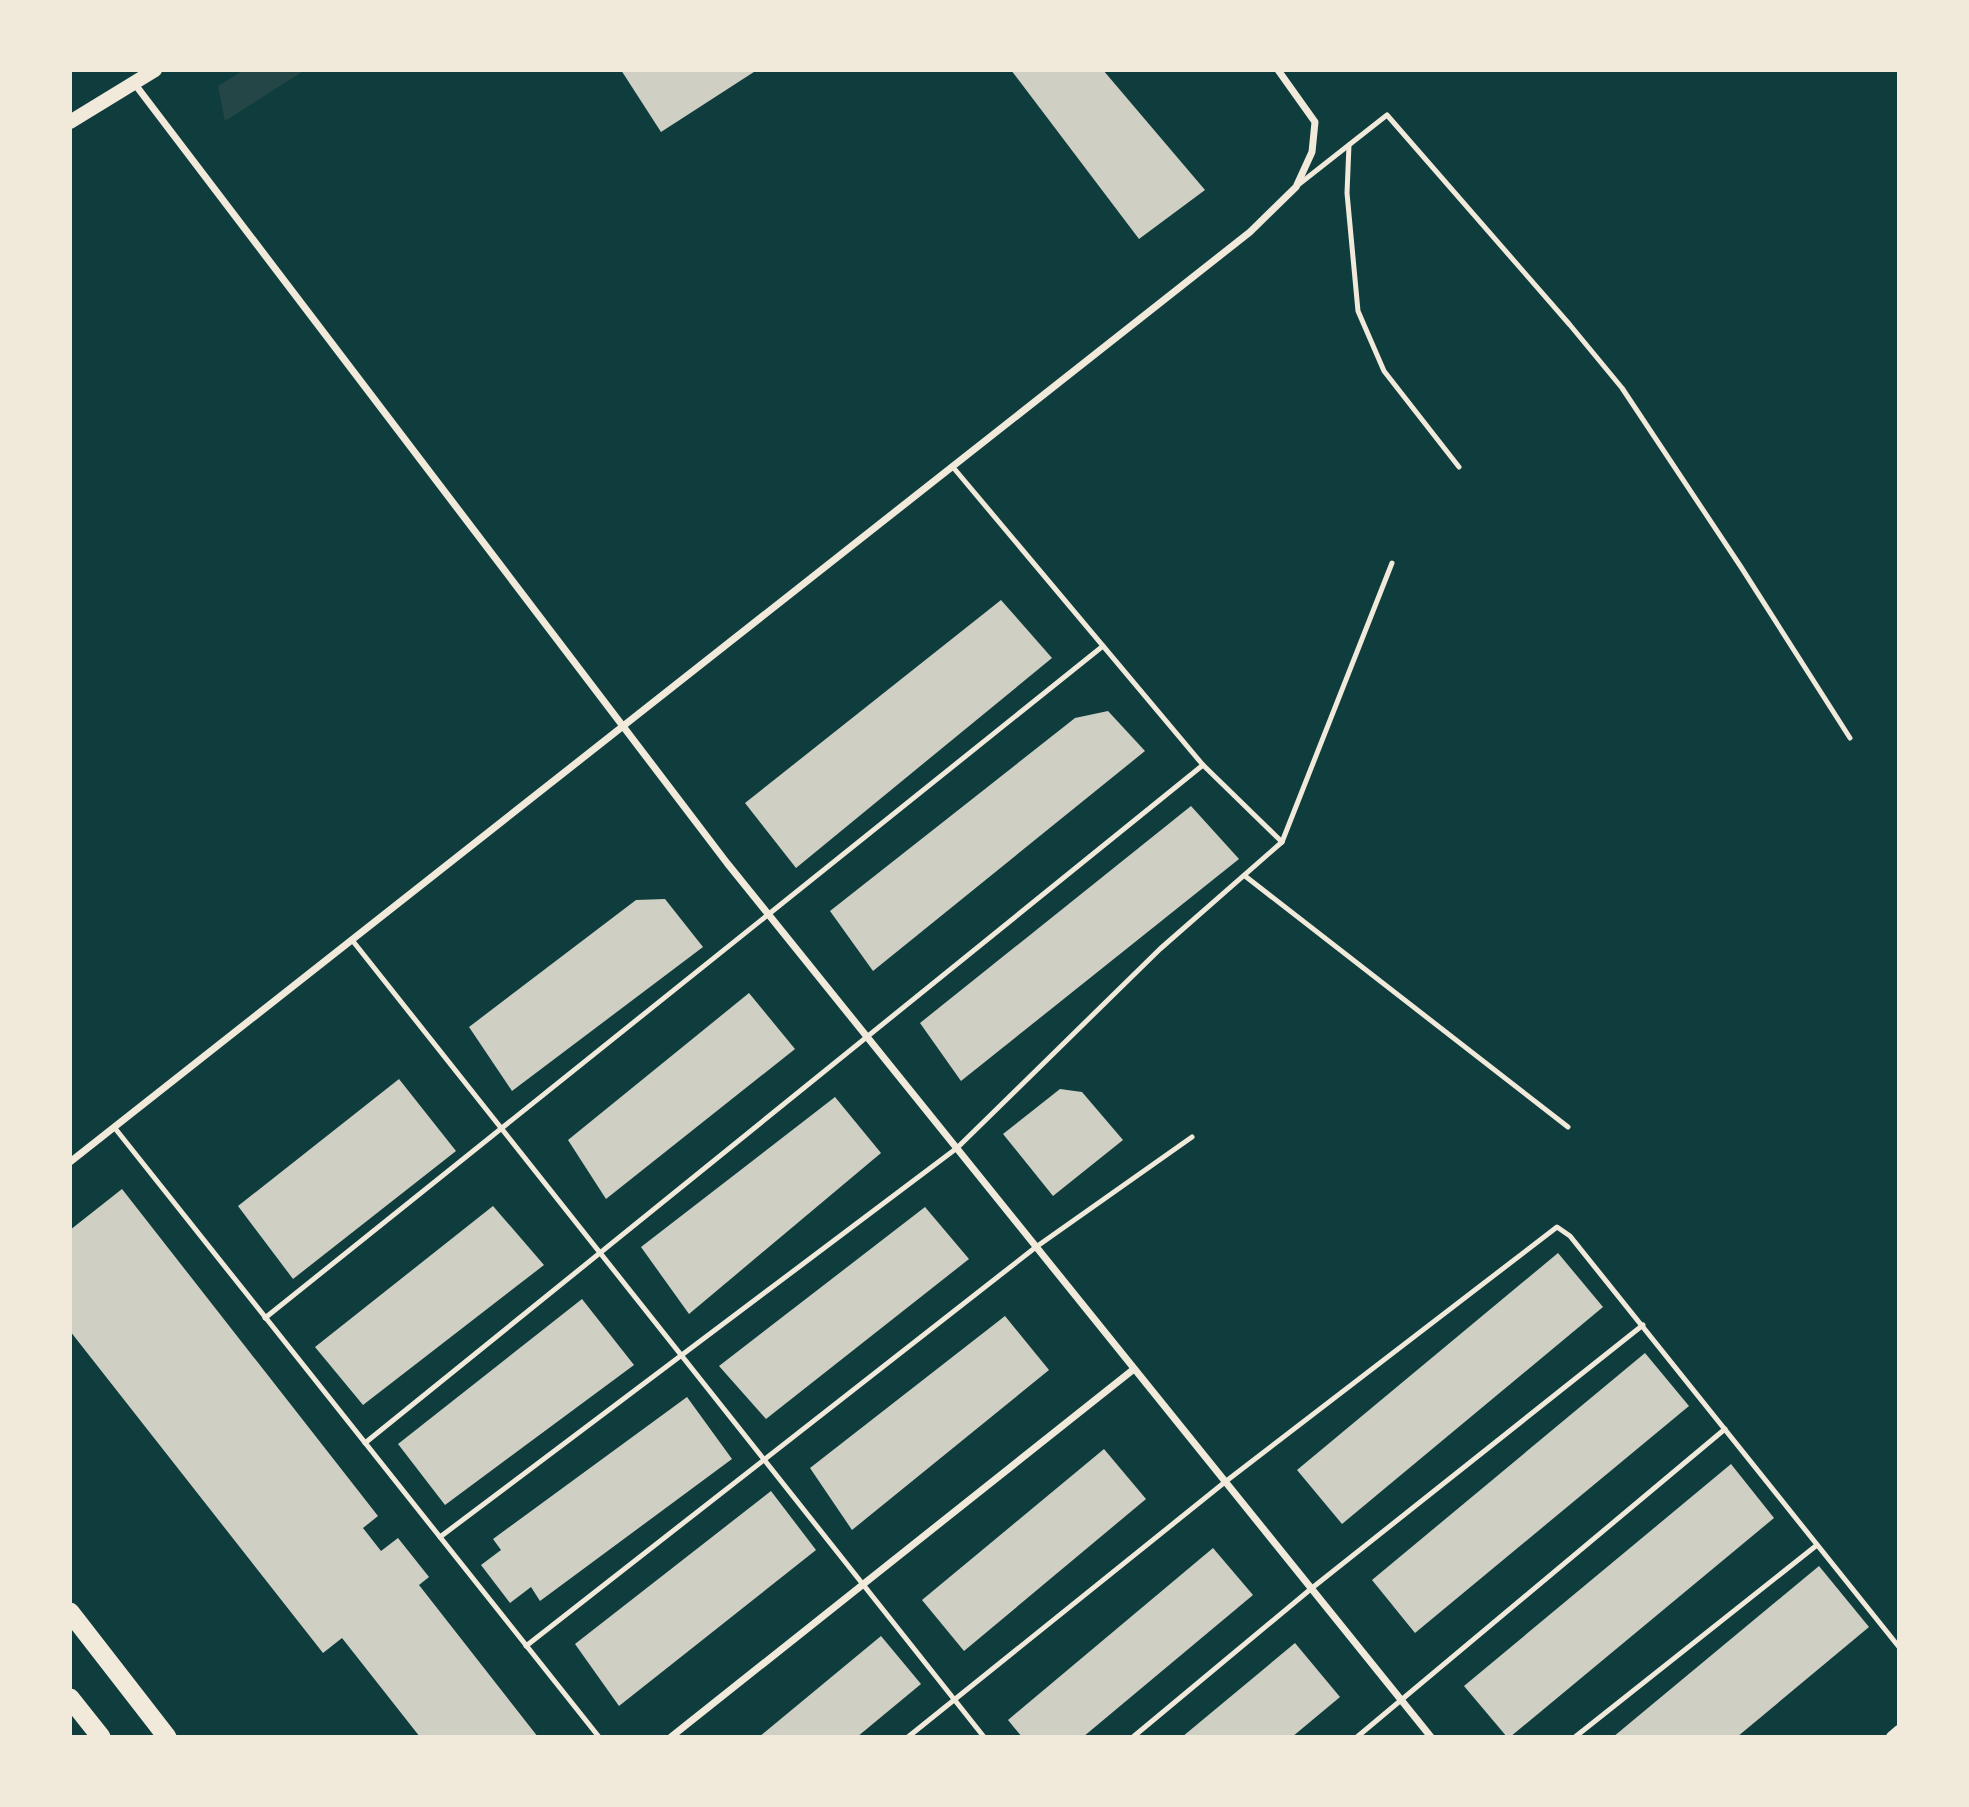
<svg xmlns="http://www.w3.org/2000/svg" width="1969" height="1807" viewBox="0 0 1969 1807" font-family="'Roboto Condensed',sans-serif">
<rect width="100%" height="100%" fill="#0f3d3e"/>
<polygon fill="#244646" points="244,70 305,70 225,121 218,86"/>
<g fill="#cfcfc3">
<polygon points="621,70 757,70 661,132"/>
<polygon points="1011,70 1103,70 1205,190 1139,239"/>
<polygon points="1001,600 1052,658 796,868 745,803"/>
<polygon points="1108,711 1145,751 873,971 830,911 1075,718"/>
<polygon points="1191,806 1239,859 961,1081 920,1023"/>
<polygon points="665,899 703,947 512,1091 469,1027 636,900"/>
<polygon points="749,993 795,1049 606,1199 568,1140"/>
<polygon points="399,1079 456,1151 293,1279 238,1206"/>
<polygon points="1060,1089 1082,1092 1123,1140 1053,1196 1003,1134"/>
<polygon points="835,1097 881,1153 689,1314 641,1247"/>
<polygon points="122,1189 378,1516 363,1528 381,1551 398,1538 429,1577 419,1585 538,1737 420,1737 342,1638 323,1653 70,1331 70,1230"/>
<polygon points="493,1206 544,1265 363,1405 315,1347"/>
<polygon points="925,1207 969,1259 766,1419 719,1366"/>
<polygon points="1558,1253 1603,1307 1342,1524 1297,1470"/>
<polygon points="582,1299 634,1365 445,1505 398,1444"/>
<polygon points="1005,1316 1049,1370 852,1530 810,1468"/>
<polygon points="1645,1353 1689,1406 1415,1633 1372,1580"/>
<polygon points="687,1397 732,1459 540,1601 531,1587 510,1603 481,1565 501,1550 493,1539"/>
<polygon points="1104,1449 1146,1499 964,1651 922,1600"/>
<polygon points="1731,1464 1774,1518 1510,1737 1507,1737 1464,1686"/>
<polygon points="771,1491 816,1550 619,1706 575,1644"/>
<polygon points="1213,1548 1253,1595 1083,1737 1022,1737 1008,1720"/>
<polygon points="1819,1566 1869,1627 1737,1737 1613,1737"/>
<polygon points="881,1636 921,1684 857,1737 759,1737"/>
<polygon points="1295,1643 1340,1697 1292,1737 1182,1737"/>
</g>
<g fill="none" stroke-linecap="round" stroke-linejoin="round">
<g stroke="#f1e9da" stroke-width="5">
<polyline points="1349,145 1347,193 1358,311 1384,371 1459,467"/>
<polyline points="1298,185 1387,115 1570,325 1622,388 1741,567 1850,738"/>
<polyline points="952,466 1203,765 1282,842"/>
<polyline points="1245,876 1568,1127"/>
<polyline points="352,940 984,1737"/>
<polyline points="114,1127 599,1737"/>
<polyline points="265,1318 1103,646"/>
<polyline points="365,1443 1203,765"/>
<polyline points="440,1537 957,1148 1160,949 1282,842 1392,563"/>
<polyline points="526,1646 1036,1247 1192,1137"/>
<polyline points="908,1737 1225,1482 1557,1227 1570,1236 1899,1647"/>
<polyline points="1133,1737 1312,1588 1643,1325"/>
<polyline points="1357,1737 1725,1429"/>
<polyline points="1575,1737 1817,1545"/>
</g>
<g stroke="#f1e9da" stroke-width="7">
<polyline points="134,83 727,863 1431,1737"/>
<polyline points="70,1162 1250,232 1296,187 1312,152 1315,122 1278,70"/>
<polyline points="671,1737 1134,1369"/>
</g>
<polyline stroke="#f1e9da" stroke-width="12" points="1892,1737 1899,1731"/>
<polyline stroke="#f1e9da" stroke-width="14" points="70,122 155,70"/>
<g stroke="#f1e9da" stroke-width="19">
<polyline points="70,1612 167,1737"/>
<polyline points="70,1698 101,1737"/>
</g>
</g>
<rect width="1969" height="1807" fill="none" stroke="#f1e9da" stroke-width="144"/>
</svg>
